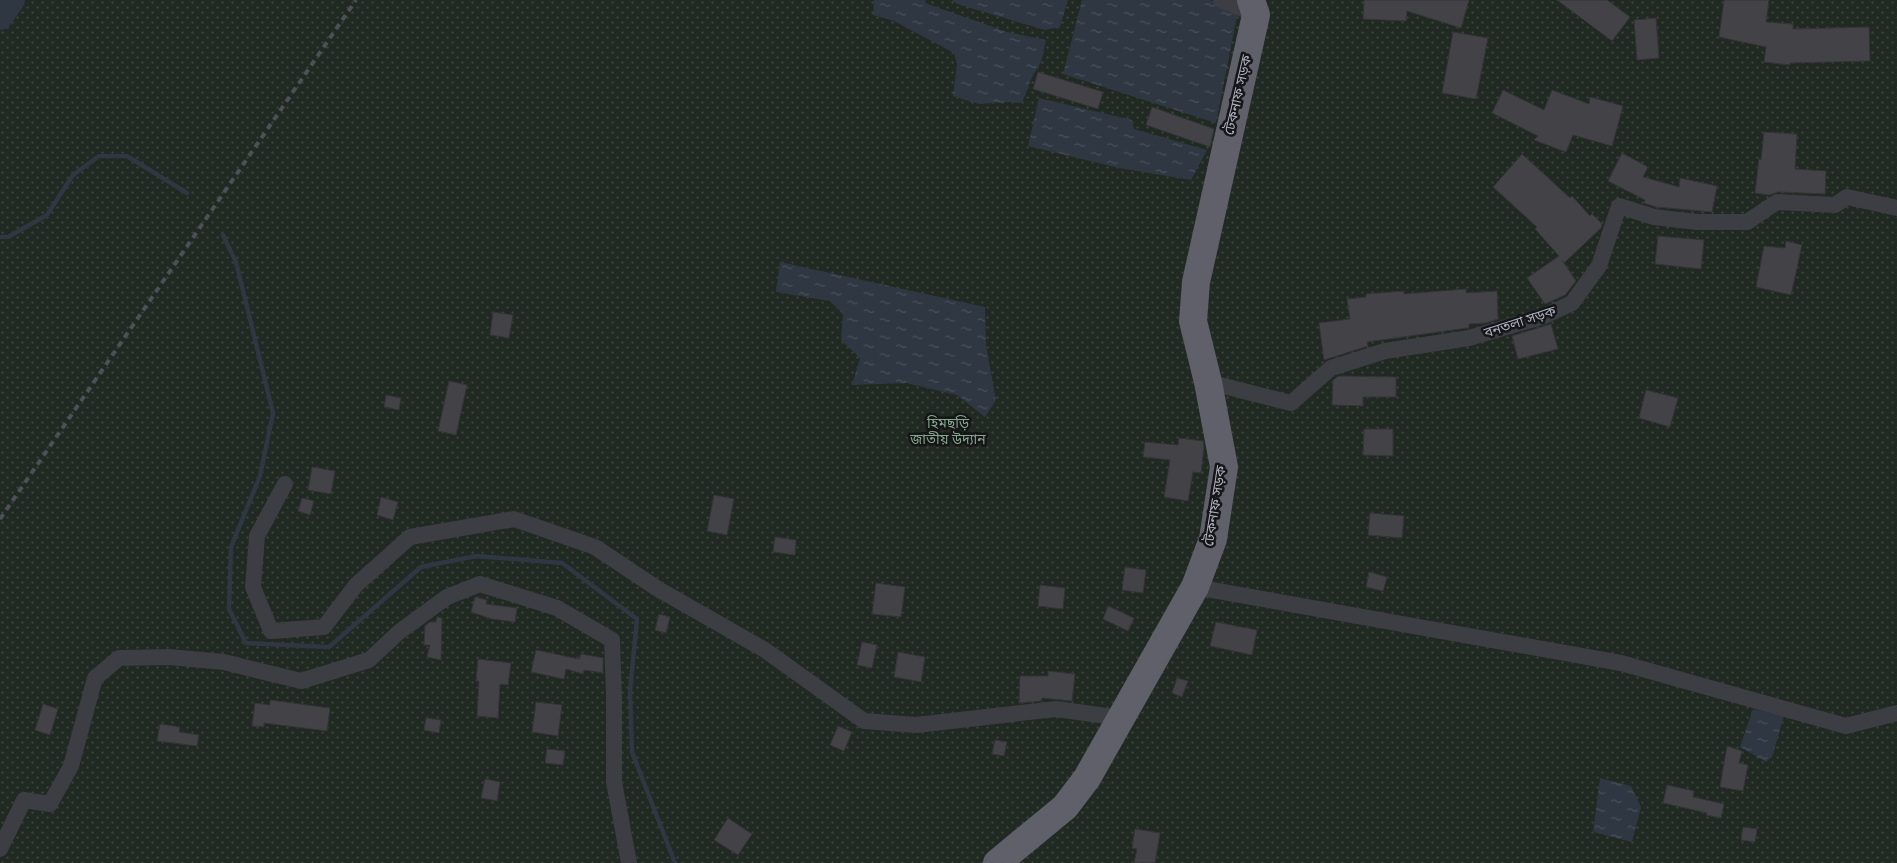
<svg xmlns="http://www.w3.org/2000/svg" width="1897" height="863" viewBox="0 0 1897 863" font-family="'Nunito Sans','Noto Sans Bengali',sans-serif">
<defs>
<pattern id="grass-dots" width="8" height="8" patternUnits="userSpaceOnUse" patternTransform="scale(1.25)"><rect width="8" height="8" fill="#202922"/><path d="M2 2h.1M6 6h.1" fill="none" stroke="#3e4640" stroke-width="1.8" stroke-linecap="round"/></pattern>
<pattern id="water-ripples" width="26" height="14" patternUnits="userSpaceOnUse" patternTransform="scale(1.25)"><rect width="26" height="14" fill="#2f3742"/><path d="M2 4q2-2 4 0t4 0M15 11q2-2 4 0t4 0" fill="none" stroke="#4a515b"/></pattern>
</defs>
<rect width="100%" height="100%" fill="#1b1a1d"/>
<rect fill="url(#grass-dots)" x="0" y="0" width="1897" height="863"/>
<g fill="url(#water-ripples)">
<polygon points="874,0 926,0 925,3 1007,32 1046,40 1041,62 1032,77 1022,103 1007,102 979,104 953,96 957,64 954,53 894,21 873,15"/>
<polygon points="952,0 1068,0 1060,27 1045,30 957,4"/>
<polygon points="1082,0 1210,0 1238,11 1216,123 1063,74"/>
<polygon points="1039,98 1132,120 1134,129 1207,150 1191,180 1119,168 1028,146"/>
<polygon points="780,262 985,307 986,346 996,400 985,417 957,395 906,383 852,385 860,358 841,340 843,314 830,301 776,292"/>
<polygon points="1753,709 1784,716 1772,757 1766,762 1740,747"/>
<polygon points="1600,778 1631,786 1641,807 1632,842 1593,832"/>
</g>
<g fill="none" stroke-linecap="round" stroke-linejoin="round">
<g stroke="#2f3742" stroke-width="4.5">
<polyline points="223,235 236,262 273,413 260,476 231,547 229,609 246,643 329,647 421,567 476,556 562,563 637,619 630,691 632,752 675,863"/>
<polyline points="0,237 8,237 47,215 73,175 99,156 127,156 187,193"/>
</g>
<polyline stroke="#2f3742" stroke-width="26" points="0,17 12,0"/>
</g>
<g fill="#424247" stroke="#353439">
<polygon points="1364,0 1469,0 1461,28 1407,11 1406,21 1363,19"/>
<polygon points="1557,0 1607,0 1630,17 1612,41"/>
<polygon points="1724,0 1769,0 1766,22 1793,24 1793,29 1869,27 1870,61 1790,63 1790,65 1764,62 1766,47 1719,37"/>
<polygon points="1656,18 1659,58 1637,60 1634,20"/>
<polygon points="1453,32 1488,38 1476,99 1442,93"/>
<polygon points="1038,72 1103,92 1098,109 1033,89"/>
<polygon points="1503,90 1544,110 1552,90 1589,104 1590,97 1623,106 1612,146 1573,135 1566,152 1534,140 1538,136 1492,113"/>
<polygon points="1152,107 1214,129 1210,147 1146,125"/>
<polygon points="1764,132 1797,134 1795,169 1826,171 1825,194 1778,192 1769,195 1755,193 1759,159 1761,160"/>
<polygon points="1622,153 1648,167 1643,177 1679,187 1680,178 1717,186 1712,212 1656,207 1644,203 1645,200 1608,181"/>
<polygon points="1522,154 1570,198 1572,196 1590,216 1592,214 1602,224 1601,228 1564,263 1562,260 1576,281 1565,295 1545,304 1527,278 1559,256 1535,229 1537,227 1493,187"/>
<polygon points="1658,236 1704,240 1701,269 1655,264"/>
<polygon points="1786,241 1802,245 1791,295 1756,287 1764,246 1785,248"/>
<polygon points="1466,289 1466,293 1497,291 1498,319 1486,323 1469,324 1469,328 1467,328 1367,342 1368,346 1324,360 1319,323 1350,319 1347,299 1366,297 1366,294 1404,291 1404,294"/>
<polygon points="493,312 513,315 509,338 490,335"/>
<polygon points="1551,324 1558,349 1518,359 1512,336"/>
<polygon points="1339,376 1396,377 1396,397 1363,397 1363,406 1332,405 1333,380"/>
<polygon points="449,381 467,385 456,435 438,431"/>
<polygon points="1646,390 1678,398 1670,427 1639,418"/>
<polygon points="386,395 401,398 399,410 384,407"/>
<polygon points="1364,429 1393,429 1393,456 1363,455"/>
<polygon points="1179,438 1203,441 1204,447 1201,473 1193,472 1188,501 1164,497 1170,460 1143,457 1145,442 1178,445"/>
<polygon points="312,467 335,471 331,494 308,490"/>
<polygon points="714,495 734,499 727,535 707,531"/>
<polygon points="381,497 398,502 393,520 377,515"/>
<polygon points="302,498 314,501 310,515 298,511"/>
<polygon points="1370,513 1404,516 1402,538 1368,535"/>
<polygon points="775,537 796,540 795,555 773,552"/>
<polygon points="1125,567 1146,570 1143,593 1122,590"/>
<polygon points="1369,572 1387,577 1383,591 1366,587"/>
<polygon points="876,583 905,587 901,617 872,614"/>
<polygon points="1040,585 1065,588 1063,609 1038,606"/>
<polygon points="475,597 487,600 486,604 517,608 515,622 492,619 471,612"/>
<polygon points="1108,606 1134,618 1128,631 1103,619"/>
<polygon points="659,614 670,617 666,633 655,630"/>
<polygon points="437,617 442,618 441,660 427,657 430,645 424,645 425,626 430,622 436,622"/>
<polygon points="1216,622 1257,630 1252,655 1210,646"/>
<polygon points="862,642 877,645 872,668 857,665"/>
<polygon points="536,650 579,659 581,654 603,658 603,673 584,670 583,674 566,669 564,679 531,672"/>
<polygon points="898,652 925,657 921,682 894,677"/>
<polygon points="478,659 511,663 508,685 500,684 498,718 477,716 479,681 476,681"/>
<polygon points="1048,671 1075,674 1072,701 1042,698 1041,701 1019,703 1020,676 1048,676"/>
<polygon points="1177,678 1188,681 1182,697 1172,693"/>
<polygon points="270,700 330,708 327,731 264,723 264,727 252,726 255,703 270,705"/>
<polygon points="536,702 562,705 558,736 532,732"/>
<polygon points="43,704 58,709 50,735 35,730"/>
<polygon points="426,718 441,720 439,733 424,730"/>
<polygon points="160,724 180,727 179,732 199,735 197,746 157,741"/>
<polygon points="838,726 852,732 844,751 830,745"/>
<polygon points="995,740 1007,742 1004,756 992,754"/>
<polygon points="1727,746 1742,751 1739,763 1748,765 1743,791 1720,787"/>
<polygon points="547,749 565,751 563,765 545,763"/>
<polygon points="485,779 500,782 497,801 481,798"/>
<polygon points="1667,785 1694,791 1693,797 1724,804 1721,818 1706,815 1707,813 1663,803"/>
<polygon points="728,818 752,834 738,855 714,840"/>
<polygon points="1743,827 1757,829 1755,842 1741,840"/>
<polygon points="1135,829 1160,833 1155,863 1134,863 1137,849 1132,848"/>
</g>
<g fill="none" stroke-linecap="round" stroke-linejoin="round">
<g stroke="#3d3d44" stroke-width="16">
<polyline points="1221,0 1256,15"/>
<polyline points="1208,382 1291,403 1331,368 1385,351 1469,338 1544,316 1572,303 1599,266 1619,206 1654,217 1697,222 1747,222 1777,202 1835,205 1847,197 1897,208"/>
<polyline points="285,484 257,536 253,587 271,631 324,627 356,585 410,537 514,519 595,547 658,589 765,650 864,721 916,725 1056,709 1121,718"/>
<polyline points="1195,587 1621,663 1846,726 1897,713"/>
<polyline points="0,849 24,800 50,804 71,766 95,678 119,658 169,657 224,662 301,681 369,660 399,632 447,597 480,584 557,608 612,640 614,696 614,782 629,863"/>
</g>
<polyline stroke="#5f606a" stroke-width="28" points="997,863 1065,807 1087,778 1195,587 1213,539 1224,467 1208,382 1193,321 1196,282 1256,15 1251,0"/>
<polyline stroke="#4e4f57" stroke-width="4" stroke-dasharray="6 5" stroke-linecap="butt" points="0,519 356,0"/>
</g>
<g text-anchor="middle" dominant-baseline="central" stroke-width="5" stroke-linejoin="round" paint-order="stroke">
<g font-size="14" fill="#acafbd" stroke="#161518">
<text transform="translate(1238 95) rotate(-77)">টেকনাফ সড়ক</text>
<text transform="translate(1520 322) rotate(-18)">বনতলা সড়ক</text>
<text transform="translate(1215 506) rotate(-81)">টেকনাফ সড়ক</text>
</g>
<g font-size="14" fill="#83a88b" stroke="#161518">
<text x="948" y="423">হিমছড়ি<tspan x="948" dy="16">জাতীয় উদ্যান</tspan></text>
</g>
</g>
</svg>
